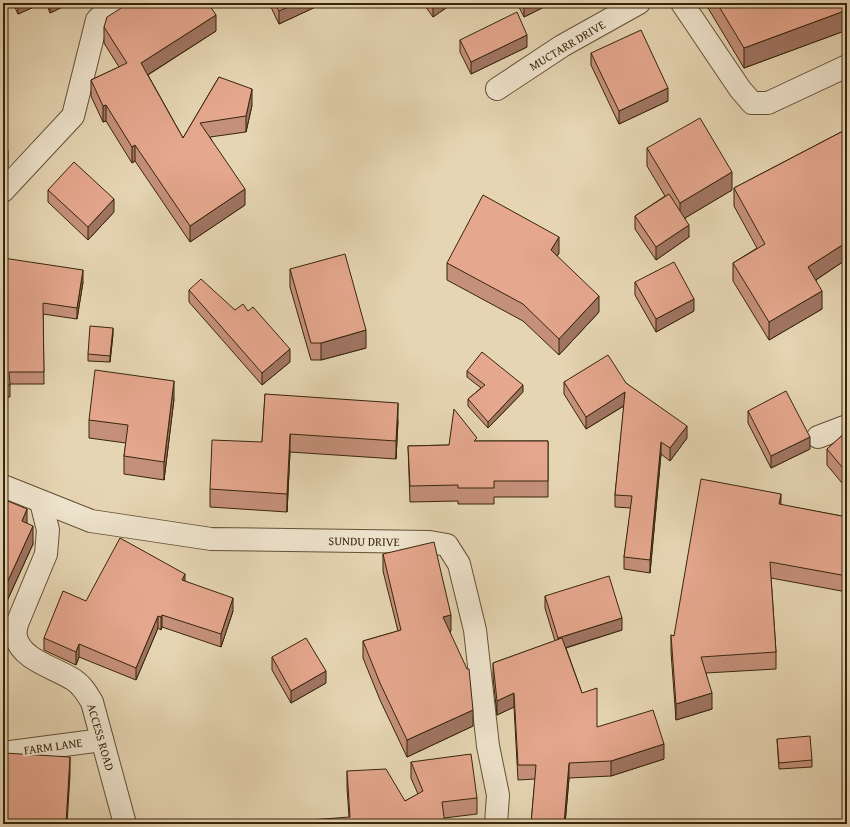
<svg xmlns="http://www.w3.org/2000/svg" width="850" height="827" viewBox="0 0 850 827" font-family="'Gentium Book Plus',serif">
<rect width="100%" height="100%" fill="#e6d5b3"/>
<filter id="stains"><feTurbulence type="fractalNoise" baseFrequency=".005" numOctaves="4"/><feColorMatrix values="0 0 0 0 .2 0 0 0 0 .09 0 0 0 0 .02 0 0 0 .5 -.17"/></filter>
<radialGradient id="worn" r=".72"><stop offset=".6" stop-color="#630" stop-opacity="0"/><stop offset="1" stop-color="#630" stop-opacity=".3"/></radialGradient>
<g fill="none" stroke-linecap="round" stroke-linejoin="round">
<g stroke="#635135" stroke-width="24">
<g id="street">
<polyline points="682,3 740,89 752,103 768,103 847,66"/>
<polyline points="497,89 562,46 639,3"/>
<polyline points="3,191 73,116 97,20 114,3"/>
<polyline points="818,437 847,426"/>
<polyline points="3,486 91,521 211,539 430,542 447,545 459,564 475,630 488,746 498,795 496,824"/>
<path d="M41,502L48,530L46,554L17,624C16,628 15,633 16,637C21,660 56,668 74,680C83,686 87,694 92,702L125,824"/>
<polyline points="3,753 102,740"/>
</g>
</g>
<use href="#street" stroke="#efe4ce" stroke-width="22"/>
</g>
<g fill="#c5907a" stroke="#37250b">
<polygon points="13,3 43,3 18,14"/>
<polygon points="46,3 71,3 50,13"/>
<polygon points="269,3 324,3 279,24"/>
<polygon points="423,3 453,3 433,17"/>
<polygon points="517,3 552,3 524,17"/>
<polygon points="705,3 847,3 847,30 744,68"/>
<polygon points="104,27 216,31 148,75 183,138 219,77 252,105 246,132 210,137 245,205 190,242 135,161 132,163 106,121 103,122 91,96 91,80 119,67 104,43"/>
<polygon points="460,40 527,47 471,74 460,52"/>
<polygon points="591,53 668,101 619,124 591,65"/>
<polygon points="847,129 847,259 816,280 822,309 769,340 733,281 733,263 757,248 734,206 734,188"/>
<polygon points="647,148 732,190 685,218 689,237 656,260 635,229 635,216 665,196 647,166"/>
<polygon points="48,190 114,212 88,240 48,202"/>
<polygon points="559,253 557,256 599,312 559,355 523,321 447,280 447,263"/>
<polygon points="3,258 83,282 77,319 43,314 44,384 10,384 10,397 3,397"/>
<polygon points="290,269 366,348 321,360 311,360 290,287"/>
<polygon points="635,282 694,311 656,332 635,295"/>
<polygon points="189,290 235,310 248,311 290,362 262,385 189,302"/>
<polygon points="113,334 110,362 88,361 88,354"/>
<polygon points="467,371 523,392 488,428 468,406 468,399 481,388 467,377"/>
<polygon points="564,382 626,383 687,438 670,461 661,454 650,573 624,569 624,557 631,508 615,507 615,495 624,406 586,429 564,394"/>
<polygon points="265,394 398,421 396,459 290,452 287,512 210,507 210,489 262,442"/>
<polygon points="174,399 164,480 124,474 124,456 126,443 89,438 89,420"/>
<polygon points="748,411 810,449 771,468 748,423"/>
<polygon points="847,431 847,489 827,465 827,449"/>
<polygon points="477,441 548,441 548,497 494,497 494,504 458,504 458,501 410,502 408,446 449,445"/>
<polygon points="3,481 7,500 27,523 33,544 7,601 3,599"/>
<polygon points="781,505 847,517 847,592 771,578 776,652 776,669 706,673 712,709 676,720 671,652 671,635 674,636"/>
<polygon points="383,554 451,631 450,632 473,726 407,757 380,700 363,658 363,641 398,631 383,571"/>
<polygon points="185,581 233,611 221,647 162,627 161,630 158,628 136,680 79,657 76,665 44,650 44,638 86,601"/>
<polygon points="545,596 622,630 566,648 582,693 597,727 664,759 611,776 569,778 565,824 531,824 535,779 518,780 514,707 497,715 493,677 493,663 555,641 545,608"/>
<polygon points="272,657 326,683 291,703 272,670"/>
<polygon points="777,739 812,760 812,767 779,769"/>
<polygon points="411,762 477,798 477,814 444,818 349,817 347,788 347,771 405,801 418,794 411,778"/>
</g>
<g fill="#a07563" stroke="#37250b">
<polygon points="18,3 43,3 18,14"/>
<polygon points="50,3 71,3 50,13"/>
<polygon points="297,3 324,3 279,24 279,11"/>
<polygon points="435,3 453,3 433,17 433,4"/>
<polygon points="526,3 552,3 524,17 524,4"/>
<polygon points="847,10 847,30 744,68 744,48"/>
<polygon points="216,15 216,31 141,79 141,63"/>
<polygon points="527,35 527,47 471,74 471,62"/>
<polygon points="668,88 668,101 619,124 619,111"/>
<polygon points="252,89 252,105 246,132 246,116"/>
<polygon points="106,105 106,121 103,122 103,106"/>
<polygon points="135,145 135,161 132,163 132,147"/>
<polygon points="8,151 8,167 3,171 3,155"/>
<polygon points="732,172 732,190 680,221 680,203"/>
<polygon points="245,189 245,205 190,242 190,226"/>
<polygon points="114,199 114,212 88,240 88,227"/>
<polygon points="689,225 689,237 656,260 656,247"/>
<polygon points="559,237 559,253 551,266 551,250"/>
<polygon points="847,242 847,259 808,285 808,267"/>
<polygon points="83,270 83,282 77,319 77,308"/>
<polygon points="822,291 822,309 769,340 769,322"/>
<polygon points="599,296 599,312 559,355 559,339"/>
<polygon points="694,299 694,311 656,332 656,319"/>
<polygon points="113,328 113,334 110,362 110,356"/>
<polygon points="366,330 366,348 321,360 321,343"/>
<polygon points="290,349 290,362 262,385 262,373"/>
<polygon points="174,381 174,399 164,480 164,462"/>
<polygon points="523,385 523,392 488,428 488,422"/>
<polygon points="625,392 625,405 586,429 586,417"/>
<polygon points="398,403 398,421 396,459 396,441"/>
<polygon points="687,426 687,438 670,461 670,448"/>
<polygon points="290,434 290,452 287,512 287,494"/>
<polygon points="810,437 810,449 771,468 771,456"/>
<polygon points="661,442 661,454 650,573 650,560"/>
<polygon points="7,483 7,501 3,510 3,492"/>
<polygon points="781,494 781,510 779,504"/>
<polygon points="27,509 27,527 22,521"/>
<polygon points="33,526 33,544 7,601 7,583"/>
<polygon points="185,574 185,586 182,580"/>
<polygon points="233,598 233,611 221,647 221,634"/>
<polygon points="162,615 162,627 161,630 161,617"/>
<polygon points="451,615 451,631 443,633 443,617"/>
<polygon points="158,616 158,628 136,680 136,668"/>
<polygon points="622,618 622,630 558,650 558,638"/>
<polygon points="79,644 79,657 76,665 76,652"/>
<polygon points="326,671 326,683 291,703 291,691"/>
<polygon points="514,693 514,707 497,715 497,701"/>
<polygon points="712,693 712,709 676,720 676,704"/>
<polygon points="473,710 473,726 407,757 407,740"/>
<polygon points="664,744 664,759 611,776 611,761"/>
<polygon points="70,757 70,775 67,824 66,824"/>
<polygon points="569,763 569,778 565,824 564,824"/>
</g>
<g fill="#e5a78e" stroke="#37250b">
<polygon points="129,3 208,3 216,15 141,63 183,138 219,77 252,89 246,116 200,123 245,189 190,226 135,145 132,147 106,105 103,106 91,80 127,63 104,27 107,17"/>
<polygon points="275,3 297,3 279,11"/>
<polygon points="717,3 847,3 847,10 744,48"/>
<polygon points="517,12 527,35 471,62 460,40"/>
<polygon points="641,30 668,88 619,111 591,53"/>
<polygon points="700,118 732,172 680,203 647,148"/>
<polygon points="847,129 847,242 808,267 822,291 769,322 733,263 765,244 734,188"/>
<polygon points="3,144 8,151 3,155"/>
<polygon points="74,162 114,199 88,227 48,190"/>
<polygon points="669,194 689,225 656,247 635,216"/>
<polygon points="483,195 559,237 551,250 599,296 559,339 523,304 447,263"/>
<polygon points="345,254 366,330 321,343 311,343 290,269"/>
<polygon points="3,258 83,270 77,308 43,303 44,372 9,372 10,385 3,385"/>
<polygon points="674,262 694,299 656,319 635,282"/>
<polygon points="201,279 235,310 243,304 248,311 253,307 290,349 262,373 189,290"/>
<polygon points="90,326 113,328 110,356 88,354"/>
<polygon points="482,352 523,385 488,422 468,399 485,385 467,371"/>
<polygon points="608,355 626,383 687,426 670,448 661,442 650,560 624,557 632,496 615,495 625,392 586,417 564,382"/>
<polygon points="95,370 174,381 164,462 124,456 128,425 89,420"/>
<polygon points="786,391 810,437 771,456 748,411"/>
<polygon points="265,394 398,403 396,441 290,434 287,494 210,489 212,440 262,442"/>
<polygon points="454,409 477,438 474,441 548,441 548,481 494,481 494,488 458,488 458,485 410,486 408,446 449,445"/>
<polygon points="847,431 847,473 827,449"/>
<polygon points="701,479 781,494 779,504 847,517 847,576 770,562 776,652 701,657 712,693 676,704 671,635 674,636"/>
<polygon points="3,481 7,483 3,492"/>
<polygon points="3,499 27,509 22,521 33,526 7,583 3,581"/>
<polygon points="120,538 185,574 182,580 233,598 221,634 162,615 161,617 158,616 136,668 79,644 76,652 44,638 63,591 86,601"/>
<polygon points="434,542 451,615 443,617 467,669 469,669 473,710 407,740 380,683 363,641 401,630 383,554"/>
<polygon points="609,576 622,618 558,638 545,596"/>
<polygon points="306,638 326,671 291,691 272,657"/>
<polygon points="562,638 582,693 597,688 597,727 653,710 664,744 611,761 569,763 564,824 531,824 536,765 518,765 514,693 497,701 493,663"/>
<polygon points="810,736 812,760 779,763 777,739"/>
<polygon points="4,753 70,757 66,824 3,824 3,766"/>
<polygon points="471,754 477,798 442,802 445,824 281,824 281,822 350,817 347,771 386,769 405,801 423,791 411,762"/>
</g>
<g text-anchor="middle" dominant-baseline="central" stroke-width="4" stroke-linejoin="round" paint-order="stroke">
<g font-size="12" fill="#37250b" stroke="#efe4ce">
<text transform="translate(567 45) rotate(-31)">MUCTARR DRIVE</text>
<text transform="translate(364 541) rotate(1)">SUNDU DRIVE</text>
<text transform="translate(101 737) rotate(74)">ACCESS ROAD</text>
<text transform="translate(53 746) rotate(-8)">FARM LANE</text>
</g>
</g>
<rect width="850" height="827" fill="none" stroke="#e6d5b3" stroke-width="16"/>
<rect x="4" y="4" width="842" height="819" fill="none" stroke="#37250b" stroke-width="2"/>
<rect x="8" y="8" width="834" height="811" fill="none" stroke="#37250b"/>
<rect width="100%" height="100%" filter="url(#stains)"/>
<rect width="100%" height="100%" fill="url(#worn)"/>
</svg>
